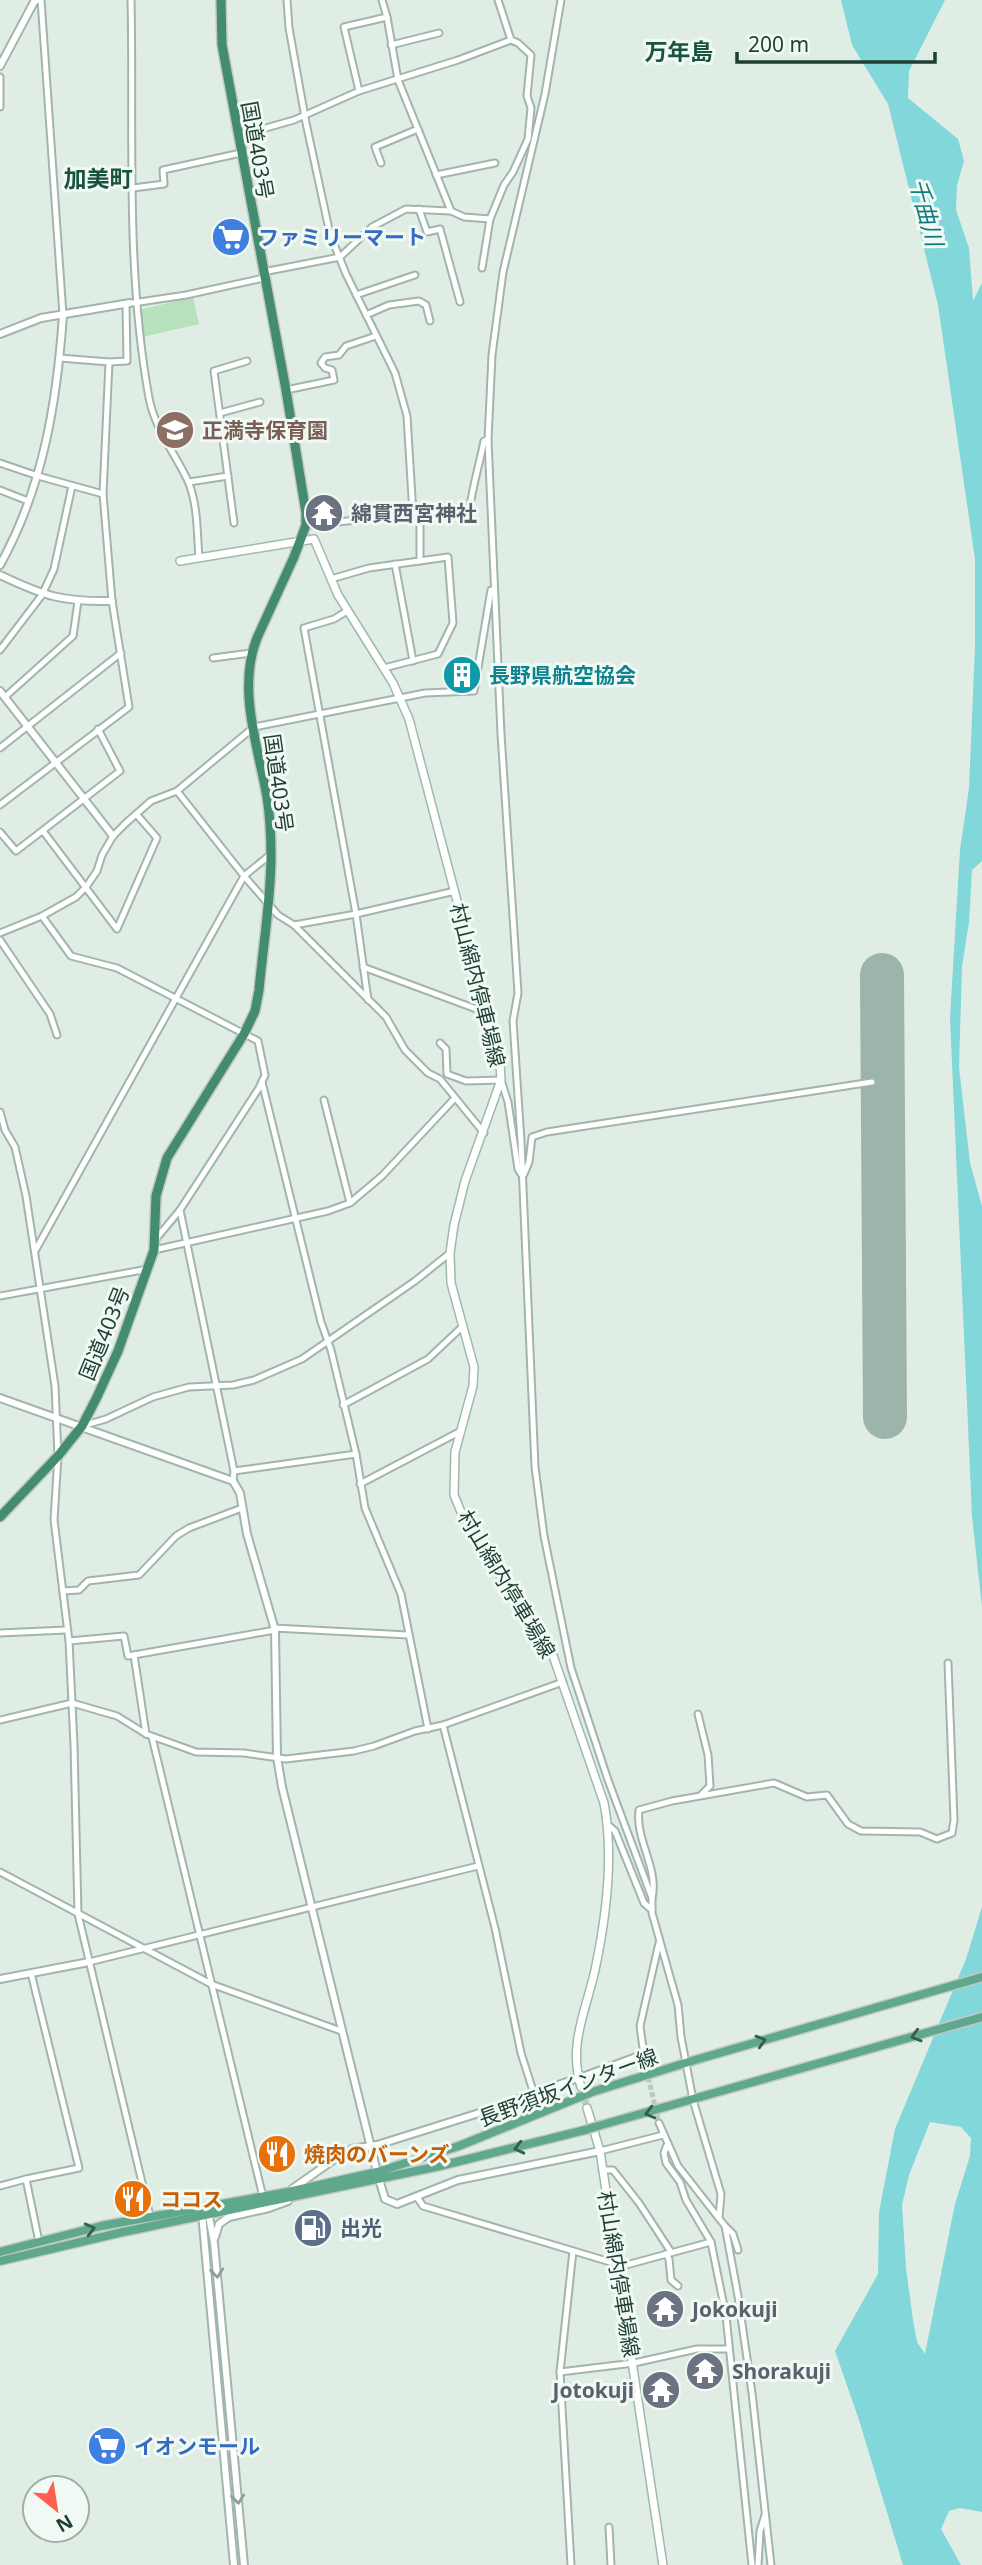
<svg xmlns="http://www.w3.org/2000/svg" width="982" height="2565" viewBox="0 0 982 2565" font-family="'Noto Sans','Noto Sans JP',sans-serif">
<rect width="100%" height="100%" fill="#e0ede5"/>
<polygon fill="#b6e1bc" points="193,297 199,324 143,337 139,310"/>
<g fill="#81d7d9" fill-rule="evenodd">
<polygon points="841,0 945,0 909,71 908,98 958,139 964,161 957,185 956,210 969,248 973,301 982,283 982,861 972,870 969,922 962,967 959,1067 970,1163 982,1206 982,1607 972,1516 950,1018 960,850 969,788 975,647 975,559 938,305 888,104 852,45"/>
<path d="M982,1907V2512L960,2508L949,2511L941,2529L961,2565H903L859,2420L835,2351L878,2274L879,2212L895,2129L966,1959ZM930,2122L961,2127L971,2138L970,2156L955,2204L925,2354L917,2342L913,2320L906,2268L902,2205L909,2175Z"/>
</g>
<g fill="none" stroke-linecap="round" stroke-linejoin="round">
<polyline stroke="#9cb4a9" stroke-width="44" points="882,975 885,1417"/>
<polyline stroke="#b9cac1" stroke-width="5" stroke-dasharray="5 2.5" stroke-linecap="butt" points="645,2063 659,2123"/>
<polyline stroke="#b9cac1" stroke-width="7" stroke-dasharray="7 3.5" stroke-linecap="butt" points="581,2087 587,2108"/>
<g stroke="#a2b5ac" stroke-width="9">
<g id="minor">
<polyline points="41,0 63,315"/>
<path d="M131,0C134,134 125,265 149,398C155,429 174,452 187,479C198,502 197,534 199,558"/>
<polyline points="287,0 289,28 306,123 330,234 346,274 395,373 407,416 413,514"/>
<polyline points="382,0 387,17 398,80 451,211"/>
<polyline points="561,0 545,94 503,272 492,355 488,440 501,734 518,993 513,1021 521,1141 535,1467 544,1536 571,1668 608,1780 652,1898 652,1913 678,2005 681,2037 693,2100 721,2194 719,2218"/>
<polyline points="391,45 439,33"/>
<polyline points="0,77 0,107"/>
<polyline points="359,91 344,27 387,17"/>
<polyline points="238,136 294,120 359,91 458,60 511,40"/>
<polyline points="381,163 375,147 418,129"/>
<polyline points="436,175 495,163"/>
<polyline points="133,188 164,184 163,170 241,153"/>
<polyline points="419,209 427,232 440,229 460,302"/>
<polyline points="482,268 490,219"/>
<polyline points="263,272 340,257 372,227 406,209 451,211 464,217 490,219 504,185 513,172 528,139 531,108 527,96 531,55 518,43 511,40 498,0"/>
<polyline points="356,295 415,275"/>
<polyline points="133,303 186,295 264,278"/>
<polyline points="366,315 389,305 419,301 426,305 430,321"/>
<polyline points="109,362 127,361 126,304"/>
<polyline points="286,390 334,380 332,370 325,368 321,363 325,357 339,355 346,346 376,336"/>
<polyline points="220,413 260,402"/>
<polyline points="0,463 38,476 103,494 109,362 60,358"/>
<polyline points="189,482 228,476"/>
<polyline points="0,490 28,501"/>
<polyline points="234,523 214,371 247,361"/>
<path d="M310,525L413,514L469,513C472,488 479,466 484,441L488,440"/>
<polyline points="420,561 420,514"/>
<polyline points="395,564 413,661"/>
<polyline points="331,579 369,568 448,557 453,623 438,654 384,668"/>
<polyline points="347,611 334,619 304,628 356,914 368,1000"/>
<polyline points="0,650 42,595 54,569 72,486"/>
<polyline points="213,658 251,653"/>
<polyline points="5,697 73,636 78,601"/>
<polyline points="0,748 121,653"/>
<polyline points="177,791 244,876 278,915 294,925 386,1017 405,1050 428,1073 440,1079 484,1133"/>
<polyline points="0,805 129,707 112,601 103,494"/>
<polyline points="43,831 117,929 157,838 137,815"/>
<polyline points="0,832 16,851 120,771 98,729"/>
<polyline points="42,916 71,956 117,968 258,1041 265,1075 259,1088 180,1210 155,1240"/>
<polyline points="294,925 356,914 455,891"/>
<polyline points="0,933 42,916 76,897 86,887 97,871 102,855 113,836 126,823 151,801 177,791 254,727 425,693 474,691 491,590"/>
<polyline points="0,940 50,1014 57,1035"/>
<polyline points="363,967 487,1013"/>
<polyline points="440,1043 446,1049 447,1074 466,1081 501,1080 508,1102 518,1169 521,1174"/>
<polyline points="262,1082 321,1322 331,1350 356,1454 365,1508 401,1594 428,1729"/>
<polyline points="324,1100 350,1203"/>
<polyline points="0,1112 5,1130 15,1147 26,1196 55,1386 58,1456 54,1520 69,1641 74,1745 78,1914 150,2216"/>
<polyline points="524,1174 529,1162 532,1137 547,1132 872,1082"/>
<polyline points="180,1210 234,1471 233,1481"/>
<polyline points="154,1250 328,1211 350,1203 382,1176 455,1098"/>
<polyline points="35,1251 244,876 271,854"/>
<polyline points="0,1296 148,1269"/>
<polyline points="343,1405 428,1359 463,1326"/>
<polyline points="82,1426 106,1419 153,1397 189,1387 233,1385 254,1380 302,1359 415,1281 450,1253"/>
<polyline points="234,1471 356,1454"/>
<polyline points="360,1484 459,1432"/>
<polyline points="63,1591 79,1590 88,1581 139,1575 176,1536 189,1528 242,1508"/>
<polyline points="274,1628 408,1635"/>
<polyline points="0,1633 66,1630"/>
<polyline points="69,1641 124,1636 128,1656 275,1630"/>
<polyline points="134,1655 146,1734"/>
<polyline points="698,1714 708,1755 710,1786 701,1795"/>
<polyline points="0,1720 72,1703 117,1716 146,1734 196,1752 244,1753 286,1759 354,1751 374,1746 415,1731 443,1725 563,1682"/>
<polyline points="443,1725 495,1928 521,2053 534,2094"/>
<polyline points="152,1737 263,2197"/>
<polyline points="608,1825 615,1831 644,1903 652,1910"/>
<polyline points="0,1872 211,1984 341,2031"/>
<path d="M652,1898C659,1868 635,1840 639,1810L672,1801L774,1783L807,1797L827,1795L848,1824L861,1831L920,1832L937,1839L952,1833L954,1820L948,1663"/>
<polyline points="89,1962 478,1866"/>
<polyline points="645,2063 640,2026 659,1943"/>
<polyline points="578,2078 643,2054"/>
<polyline points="659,2123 678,2166 725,2226 738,2296 752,2393 771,2565"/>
<polyline points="667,2145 664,2153 666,2163 680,2182 686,2200 711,2242"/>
<polyline points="600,2151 663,2135"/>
<polyline points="602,2170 613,2170 639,2203 671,2252"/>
<polyline points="26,2179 79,2168 31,1973"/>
<polyline points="0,2186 26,2179 39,2242"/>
<polyline points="417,2197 423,2206 617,2264"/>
<polyline points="725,2226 733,2234 738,2250"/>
<polyline points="666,2254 669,2259 671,2280 678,2286"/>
<polyline points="619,2267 711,2242 726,2316 752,2565"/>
<polyline points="560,2372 634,2363 697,2349 729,2349"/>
<polyline points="609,2527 611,2565"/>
<polyline points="571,2565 560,2372 573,2251"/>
<polyline points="758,2565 760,2531 765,2515"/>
</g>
</g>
<g stroke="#a2b5ac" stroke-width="10">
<g id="tertiary">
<polyline points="0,66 34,2 37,0"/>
<polyline points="0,334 41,318 130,303"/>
<path d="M0,565C43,488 57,402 63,315"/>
<path d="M0,575C44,596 62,602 112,601"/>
<polyline points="0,691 113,836"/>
<polyline points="0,1398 233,1481 240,1493 247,1534 275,1630 277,1757 282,1787 377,2172"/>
<polyline points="0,1979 89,1962"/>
<polyline points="379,2179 385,2199 397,2204 458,2180 600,2151"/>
<polyline points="292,2189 339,2156 352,2149 377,2145 476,2114 578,2078"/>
<polyline points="208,2211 214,2243 244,2565"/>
<polyline points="202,2214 234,2565"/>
<polyline points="215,2237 219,2224 229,2217 269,2208 288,2201"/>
</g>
</g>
<g stroke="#9dbaac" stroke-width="10">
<g id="secondary">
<path d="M180,561L314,539L338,595L393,683L409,719L500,1064L501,1080L465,1181L454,1225L450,1253L451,1283L474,1367L473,1386L455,1452L454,1495L461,1512L481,1548L551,1650L604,1803C614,1855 606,1918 595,1970C586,2011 568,2044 581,2087"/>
<polyline points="587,2108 600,2151 663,2565"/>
</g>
</g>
<g stroke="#c0c9c6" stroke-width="11">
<g id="primary">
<polyline points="598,2126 982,2017"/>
<polyline points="0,2252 101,2226 288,2192 377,2172 459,2146 592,2092 695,2060 982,1977"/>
<polyline points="0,2261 123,2232 440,2166 585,2130"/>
</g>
</g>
<g stroke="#c0c9c6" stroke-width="12">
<path id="trunk" d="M0,1517L58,1456L82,1426L96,1399L118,1351L154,1250L156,1196L167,1158L244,1034L255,1011L259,990C263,946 271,900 271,856C271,837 270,816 267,797C258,746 237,689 257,638L294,557L306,525V513L286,390L222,45L221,0"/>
</g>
<use href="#minor" stroke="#fff" stroke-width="5"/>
<use href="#tertiary" stroke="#fff" stroke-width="6"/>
<use href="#secondary" stroke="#fff" stroke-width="7"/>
<use href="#primary" stroke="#5fa88b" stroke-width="8"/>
<use href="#trunk" stroke="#438c70" stroke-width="9"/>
<g stroke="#c0c9c6" stroke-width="11" stroke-linecap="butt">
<polyline id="primary-bridge" points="585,2130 598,2126"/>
</g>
<use href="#primary-bridge" stroke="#5fa88b" stroke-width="8"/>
</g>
<defs><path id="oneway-chevron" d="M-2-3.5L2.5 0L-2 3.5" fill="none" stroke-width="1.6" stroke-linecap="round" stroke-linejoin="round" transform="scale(1.75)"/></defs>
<g stroke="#325e4d">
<use href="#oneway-chevron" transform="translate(916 2036) rotate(164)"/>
<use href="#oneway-chevron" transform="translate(761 2041) rotate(-16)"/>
<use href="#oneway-chevron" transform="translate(650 2113) rotate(165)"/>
<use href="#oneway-chevron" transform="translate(519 2148) rotate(166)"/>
<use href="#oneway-chevron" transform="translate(90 2229) rotate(-14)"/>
</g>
<g stroke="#8e9f98">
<use href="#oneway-chevron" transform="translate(217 2273) rotate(84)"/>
<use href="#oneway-chevron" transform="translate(238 2499) rotate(84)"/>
</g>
<defs>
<g id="supermarket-disc" transform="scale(2.0125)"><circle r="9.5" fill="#3f7fe0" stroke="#f1f9f4"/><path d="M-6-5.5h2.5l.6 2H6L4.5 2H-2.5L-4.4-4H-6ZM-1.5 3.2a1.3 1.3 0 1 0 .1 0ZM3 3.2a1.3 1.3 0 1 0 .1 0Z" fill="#fff"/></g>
<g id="school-disc" transform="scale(2.0125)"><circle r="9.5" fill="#8d6e63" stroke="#f1f9f4"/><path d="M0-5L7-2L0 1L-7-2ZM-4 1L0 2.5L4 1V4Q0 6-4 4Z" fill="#fff"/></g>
<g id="temple-disc" transform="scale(2.0125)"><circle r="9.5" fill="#6b7280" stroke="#f1f9f4"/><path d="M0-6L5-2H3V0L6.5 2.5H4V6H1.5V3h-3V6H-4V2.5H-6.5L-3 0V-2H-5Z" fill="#fff"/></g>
<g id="building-disc" transform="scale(2.0125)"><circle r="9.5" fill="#0f9aa8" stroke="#f1f9f4"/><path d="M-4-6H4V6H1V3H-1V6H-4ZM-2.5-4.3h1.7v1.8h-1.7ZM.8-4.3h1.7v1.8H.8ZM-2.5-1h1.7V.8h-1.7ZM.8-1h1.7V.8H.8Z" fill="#fff"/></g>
<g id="restaurant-disc" transform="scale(2.0125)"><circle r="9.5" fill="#e8710a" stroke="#f1f9f4"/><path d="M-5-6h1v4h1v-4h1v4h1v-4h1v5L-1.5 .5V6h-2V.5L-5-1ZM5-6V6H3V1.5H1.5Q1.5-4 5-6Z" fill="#fff"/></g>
<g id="fuel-disc" transform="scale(2.0125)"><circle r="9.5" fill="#5c6f8a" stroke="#f1f9f4"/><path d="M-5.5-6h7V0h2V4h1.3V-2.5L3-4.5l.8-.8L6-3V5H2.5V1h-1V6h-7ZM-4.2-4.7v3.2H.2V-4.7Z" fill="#fff"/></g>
</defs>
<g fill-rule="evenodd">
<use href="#supermarket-disc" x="231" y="237"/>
<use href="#school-disc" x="175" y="430"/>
<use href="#temple-disc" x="324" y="513"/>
<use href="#building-disc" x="462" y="675"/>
<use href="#restaurant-disc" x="277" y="2154"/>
<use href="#restaurant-disc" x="133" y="2199"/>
<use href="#fuel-disc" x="313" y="2228"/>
<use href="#temple-disc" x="665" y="2309"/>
<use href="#temple-disc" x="705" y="2371"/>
<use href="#temple-disc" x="661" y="2390"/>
<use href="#supermarket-disc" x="107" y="2446"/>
</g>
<g text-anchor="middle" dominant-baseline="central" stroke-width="6" stroke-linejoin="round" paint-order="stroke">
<g font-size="21" fill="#1e3f32" stroke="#f1f9f4">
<text transform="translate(258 150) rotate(80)">国道403号</text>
<text transform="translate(279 783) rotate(82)">国道403号</text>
<text transform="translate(478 985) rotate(76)">村山綿内停車場線</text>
<text transform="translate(104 1333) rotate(-68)">国道403号</text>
<text transform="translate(507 1584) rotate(59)">村山綿内停車場線</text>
<text transform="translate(568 2087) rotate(-20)">長野須坂インター線</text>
<text transform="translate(619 2274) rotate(81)">村山綿内停車場線</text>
</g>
<g font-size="21" font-weight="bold" fill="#366cbe" stroke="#f1f9f4" text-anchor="start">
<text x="258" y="237">ファミリーマート</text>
<text x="134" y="2446">イオンモール</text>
</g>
<g font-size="21" font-weight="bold" fill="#785e54" stroke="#f1f9f4" text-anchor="start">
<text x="202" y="430">正満寺保育園</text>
</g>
<g font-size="21" font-weight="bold" fill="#5b616d" stroke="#f1f9f4" text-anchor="start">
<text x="351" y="513">綿貫西宮神社</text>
<text x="692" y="2309">Jokokuji</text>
<text x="732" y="2371">Shorakuji</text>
<text x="634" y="2390" text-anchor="end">Jotokuji</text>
</g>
<g font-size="21" font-weight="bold" fill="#0d838f" stroke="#f1f9f4" text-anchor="start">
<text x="489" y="675">長野県航空協会</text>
</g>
<g font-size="21" font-weight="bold" fill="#c56008" stroke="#f1f9f4" text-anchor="start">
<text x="304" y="2154">焼肉のバーンズ</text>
<text x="160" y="2199">ココス</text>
</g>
<g font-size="21" font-weight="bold" fill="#4e5e75" stroke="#f1f9f4" text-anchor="start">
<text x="340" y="2228">出光</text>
</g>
<g font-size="23" font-weight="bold" fill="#18543d" stroke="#f1f9f4">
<text x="679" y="51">万年島</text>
<text x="98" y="178">加美町</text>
</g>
<g font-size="23" font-style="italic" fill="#127a7c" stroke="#f1f9f4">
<text transform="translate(927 212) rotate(75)">千曲川</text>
</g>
</g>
<g transform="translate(56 2509) rotate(150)"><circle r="33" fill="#f1f9f4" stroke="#9dafa6" stroke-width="2"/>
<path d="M0-5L12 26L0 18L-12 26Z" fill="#ff5f4c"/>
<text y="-10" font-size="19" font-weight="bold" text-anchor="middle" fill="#1e3f32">N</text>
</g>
<path d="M737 52v10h198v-10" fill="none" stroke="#1e3f32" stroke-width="3.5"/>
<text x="748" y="52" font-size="21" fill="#1e3f32" stroke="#f1f9f4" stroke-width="5" paint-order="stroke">200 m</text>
</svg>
